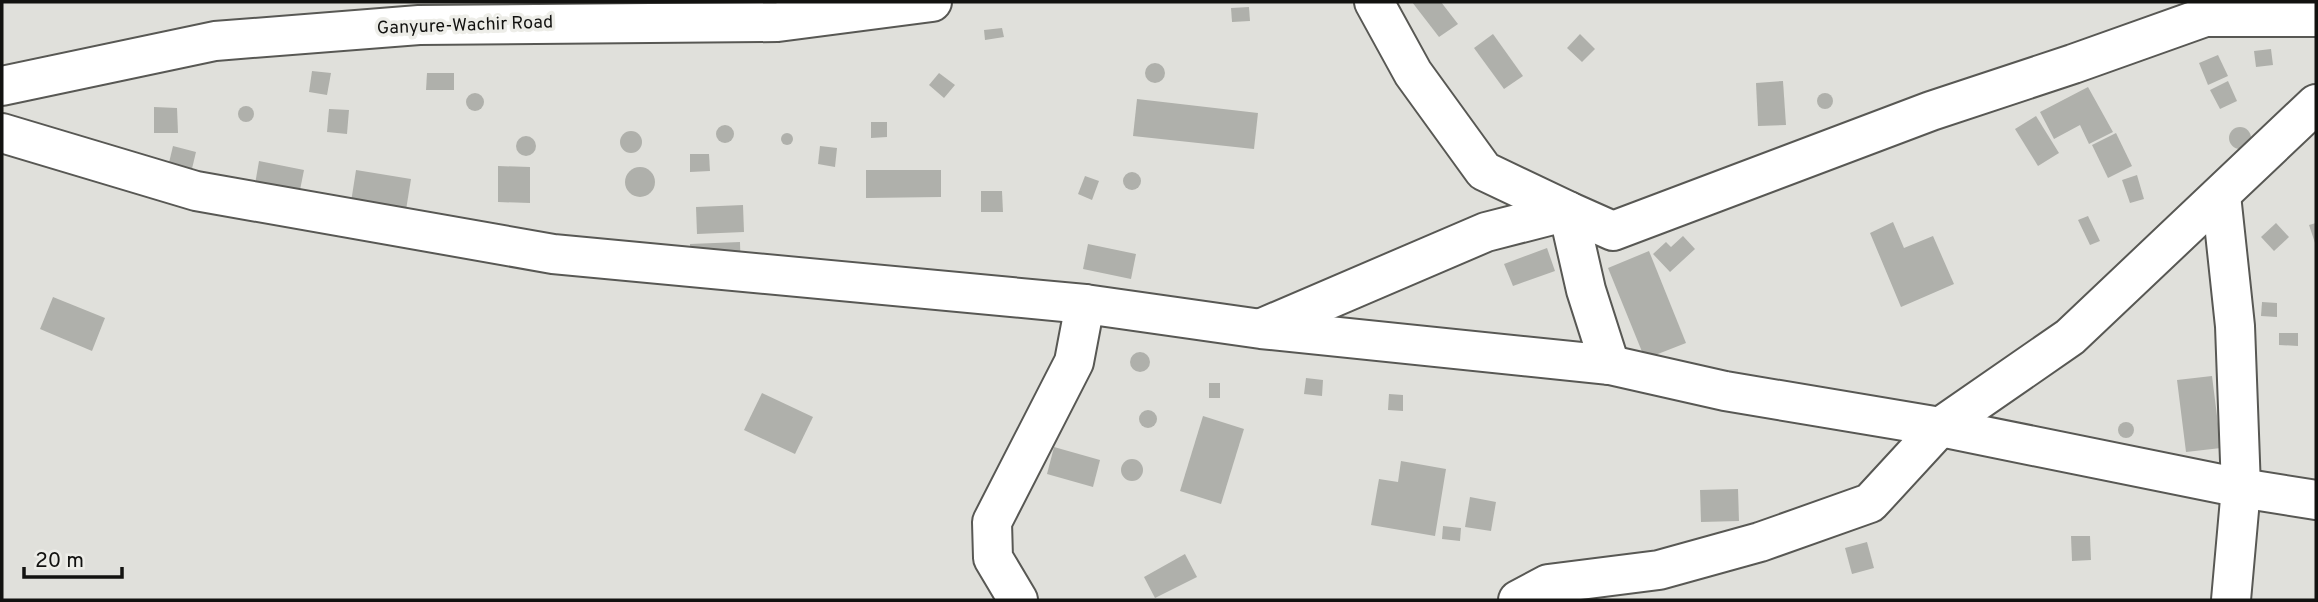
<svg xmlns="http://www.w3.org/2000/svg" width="2318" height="602" viewBox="0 0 2318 602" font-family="Overpass,sans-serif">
<rect width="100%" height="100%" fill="#e0e0db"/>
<g fill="#afb0ab">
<polygon points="1412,2 1441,2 1458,24 1439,37"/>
<polygon points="1249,7 1250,21 1232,22 1231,8"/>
<polygon points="1002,28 1004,37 985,40 984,30"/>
<polygon points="1493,34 1523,76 1504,89 1474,48"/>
<polygon points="1580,34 1595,49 1582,62 1567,48"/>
<polygon points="2271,49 2273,65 2256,67 2254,51"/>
<polygon points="2218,55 2228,76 2208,85 2199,63"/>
<circle cx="1155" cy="73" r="10"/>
<polygon points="312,71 331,73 327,95 309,92"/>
<polygon points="427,73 454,73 454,90 426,90"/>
<polygon points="939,73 955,85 944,98 929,85"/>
<polygon points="1783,81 1786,125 1758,126 1756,83"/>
<polygon points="2228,81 2237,101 2220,109 2210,90"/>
<polygon points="2088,87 2113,132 2089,144 2080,125 2054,139 2040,112"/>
<circle cx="475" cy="102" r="9"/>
<circle cx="1825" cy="101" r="8"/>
<polygon points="1137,99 1258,113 1254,149 1133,136"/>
<circle cx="246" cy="114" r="8"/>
<polygon points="154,107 177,108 178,133 154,133"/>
<polygon points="329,109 349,110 347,134 327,132"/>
<polygon points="2036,116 2059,153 2038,166 2015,129"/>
<polygon points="871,122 887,122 887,137 871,138"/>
<circle cx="725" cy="134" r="9"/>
<circle cx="2240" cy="138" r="11"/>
<circle cx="631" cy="142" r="11"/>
<circle cx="787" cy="139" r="6"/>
<polygon points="2116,133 2132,166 2108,178 2092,145"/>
<circle cx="526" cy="146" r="10"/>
<polygon points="173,146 196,152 190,177 167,171"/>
<polygon points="820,146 837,148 835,167 818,164"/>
<polygon points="690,154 709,154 710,171 690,172"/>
<polygon points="259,161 304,170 298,200 254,190"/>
<polygon points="498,166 530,167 530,203 498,202"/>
<circle cx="640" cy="182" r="15"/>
<polygon points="356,170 411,179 406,210 351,202"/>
<polygon points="866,170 941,170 941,197 866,198"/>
<circle cx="1132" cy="181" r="9"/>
<polygon points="2137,175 2144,199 2130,203 2122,180"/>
<polygon points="1085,176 1099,181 1092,200 1078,194"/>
<polygon points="981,191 1002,191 1003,212 981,212"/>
<polygon points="743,205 744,232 697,234 696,207"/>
<polygon points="2088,216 2100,241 2090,245 2078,220"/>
<polygon points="1893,222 1904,248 1933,236 1954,284 1901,307 1870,233"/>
<polygon points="2276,223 2289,237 2274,251 2261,237"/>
<polygon points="2316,223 2316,246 2309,225"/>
<polygon points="1683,236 1695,249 1670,272 1653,254 1666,242 1671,247"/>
<polygon points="740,242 741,274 691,276 690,244"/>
<polygon points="1088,244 1136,254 1131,279 1083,269"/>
<polygon points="1547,248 1555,271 1513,286 1504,264"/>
<polygon points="1649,251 1686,343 1645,359 1608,268"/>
<polygon points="53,297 105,318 92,351 40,329"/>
<polygon points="2262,302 2277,303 2277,317 2261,316"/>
<polygon points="2279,333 2298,333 2298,346 2279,345"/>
<circle cx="1140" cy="362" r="10"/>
<polygon points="2212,376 2221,448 2186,452 2177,380"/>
<polygon points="1306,378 1323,380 1322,396 1304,394"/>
<rect x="1209" y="383" width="11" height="15"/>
<polygon points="762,393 813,417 795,454 744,430"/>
<polygon points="1389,394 1403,395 1403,411 1388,410"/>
<circle cx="1148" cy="419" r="9"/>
<polygon points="1203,416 1244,429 1221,504 1180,491"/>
<circle cx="2126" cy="430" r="8"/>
<polygon points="1054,447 1100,460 1093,487 1047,474"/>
<circle cx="1132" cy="470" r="11"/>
<polygon points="1401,461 1446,469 1435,536 1371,525 1379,479 1398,482"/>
<polygon points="1738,489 1739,521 1701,522 1700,490"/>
<polygon points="1470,497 1496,502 1491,531 1465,527"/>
<polygon points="1443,526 1461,528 1460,541 1442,539"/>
<polygon points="2071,536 2090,536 2091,560 2072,561"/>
<polygon points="1867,542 1874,568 1852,574 1845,548"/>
<polygon points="1185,554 1197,577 1155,598 1144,577"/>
</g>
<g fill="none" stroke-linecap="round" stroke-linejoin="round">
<g stroke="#585854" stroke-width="42">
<g id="minor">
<polyline points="1374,2 1413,73 1484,171 1568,211 1586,290 1610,365"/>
<polyline points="2,86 215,41 419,25 778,22 932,2"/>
<polyline points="2,133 196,191 553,254 1085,304 1261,329 1610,365 1725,391 1940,427 2241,488 2316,500"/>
<polyline points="2221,195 2235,326 2241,488 2231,600"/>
<polyline points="1262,328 1486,232 1568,211 1613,231 1931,111 2073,64 2205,17 2316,17"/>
<polyline points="1018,600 993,558 992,522 1074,362 1085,304"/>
<polyline points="1518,600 1548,584 1659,570 1760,542 1870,503 1940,427 2070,337 2316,104"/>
</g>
</g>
<use href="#minor" stroke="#fff" stroke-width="38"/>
</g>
<g text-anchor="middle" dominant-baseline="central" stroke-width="7" stroke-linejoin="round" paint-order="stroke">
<g font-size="18" fill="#121210" stroke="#edede8">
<text transform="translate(465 26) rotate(-2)">Ganyure-Wachir Road</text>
</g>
</g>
<rect width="2318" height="602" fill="none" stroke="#121210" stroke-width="7"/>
<path d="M24 567v10h98v-10" fill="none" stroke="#121210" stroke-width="3.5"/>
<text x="35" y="567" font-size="21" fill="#121210" stroke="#edede8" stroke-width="5" paint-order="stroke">20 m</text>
</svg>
